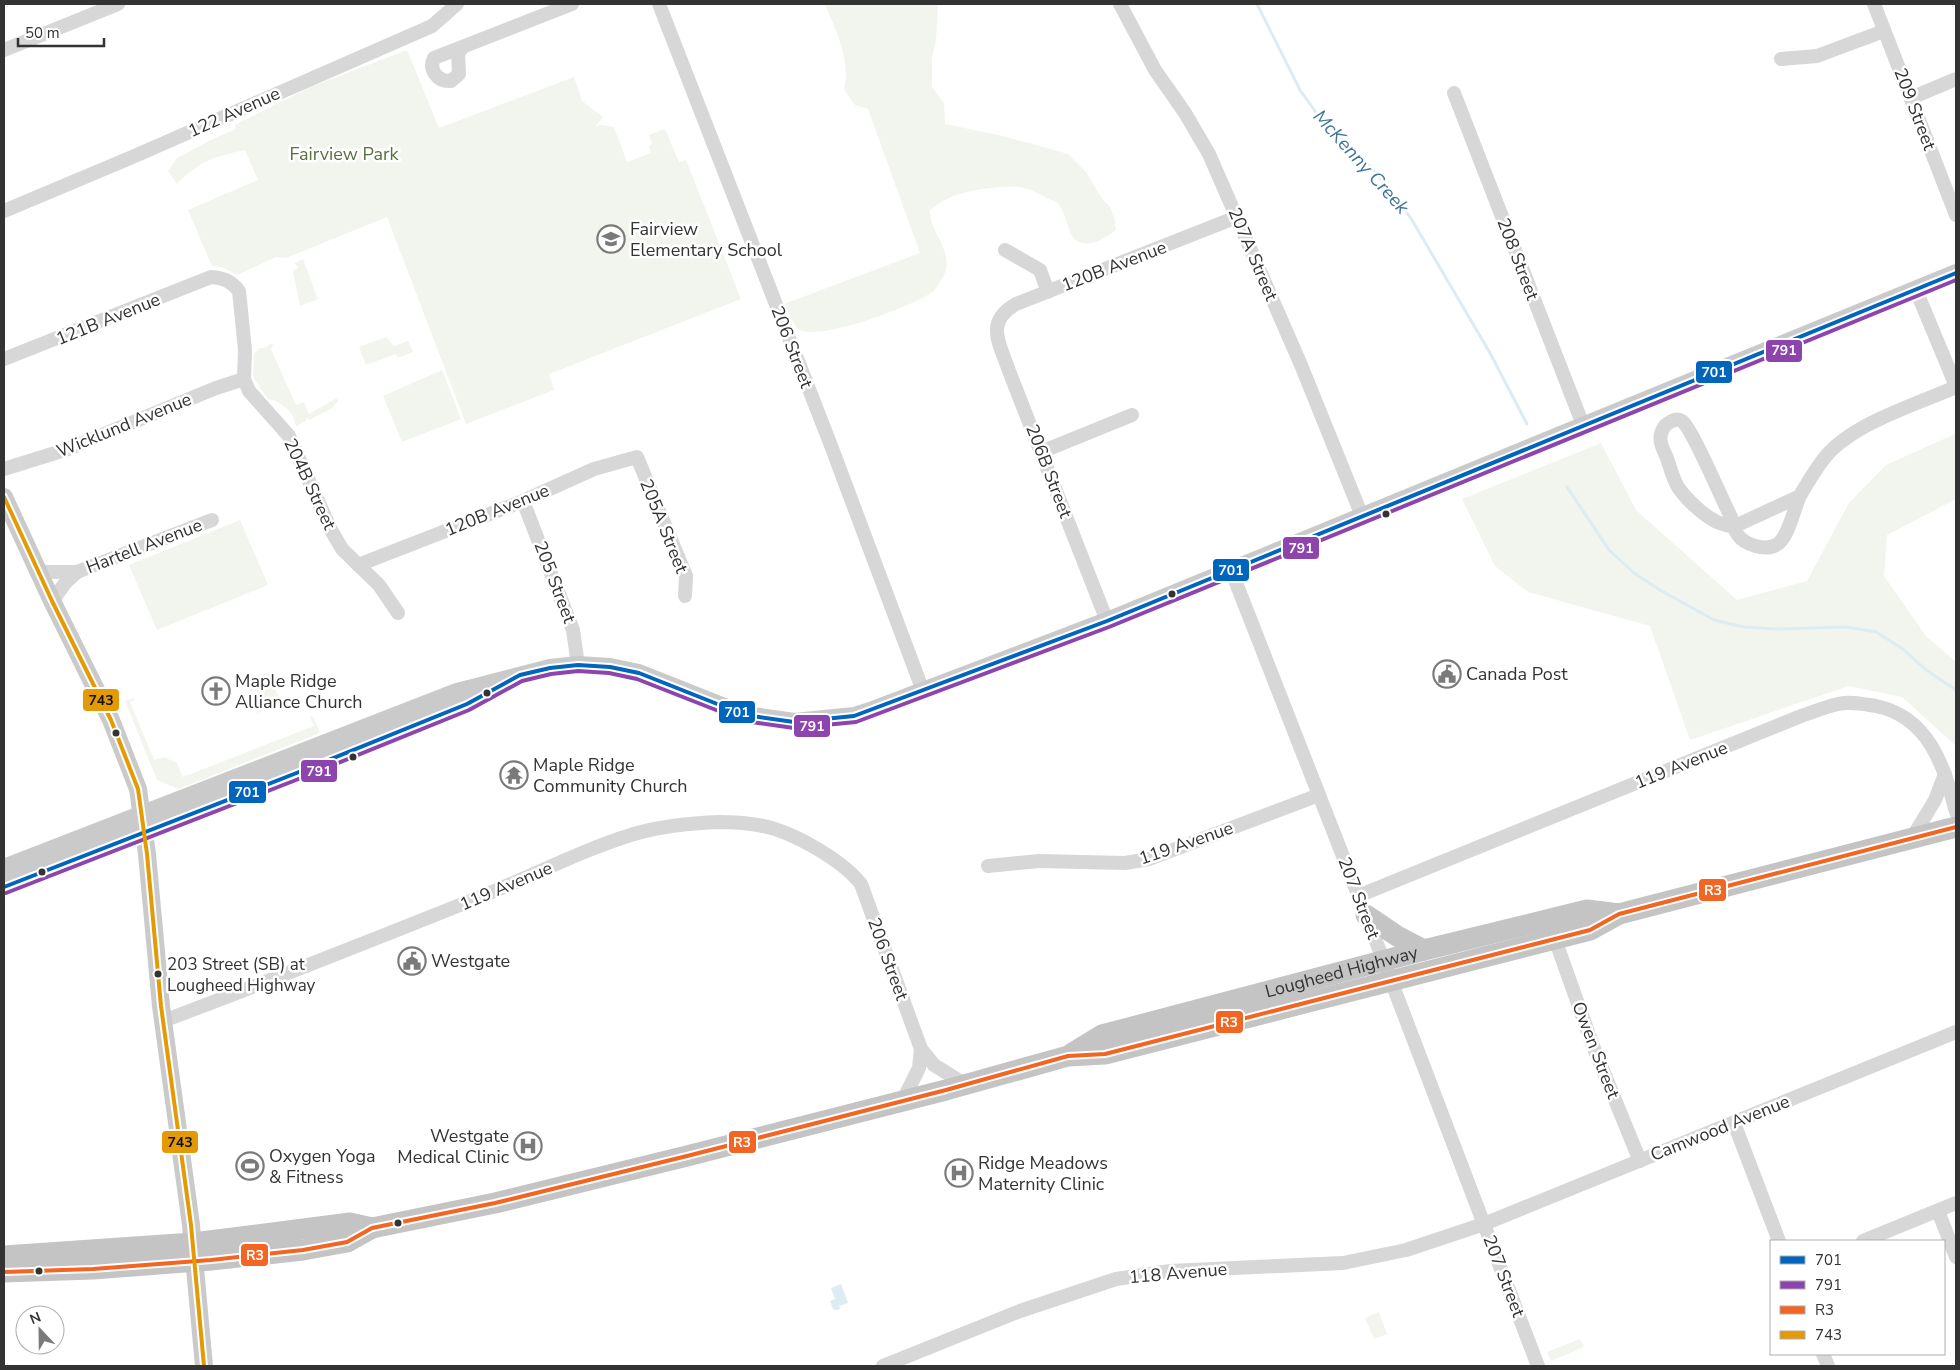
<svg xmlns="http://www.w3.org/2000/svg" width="1960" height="1370" viewBox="0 0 1960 1370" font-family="'Nunito Sans',sans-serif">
<rect width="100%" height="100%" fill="#fff"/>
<g fill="#f1f5ed">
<path d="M825,4H938L936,39L932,59V87L944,103L945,124L1003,136L1068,154L1086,172L1101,197L1110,207L1114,217L1116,230C1106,237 1090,249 1077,241C1067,236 1068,212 1056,202C1053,200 1048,199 1045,197C1038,193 1029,189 1020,187C1015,186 1007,187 1001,187C976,189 950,193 930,210C929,232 955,252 944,275C941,280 936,290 931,293C912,306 815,344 797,328C793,324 788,310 784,304L920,253L868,109L855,105L844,90C851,60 836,31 825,4Z"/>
<path d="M407,50L439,128L574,77L582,101L603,117L596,126L601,125L614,127L627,162L651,153L649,146L652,144L649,135L665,129L679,162L686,160L741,299L549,374L554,390L466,424L387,217L286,258L276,257L237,275L222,267L212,266L188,210L258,180L245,150C213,157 201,160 177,184L168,171L177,158L213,139L236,129L235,125L313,86Z"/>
<polygon points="303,259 318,299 300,306 293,271 298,268 295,263"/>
<polygon points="386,337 394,346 408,341 413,352 398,358 396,354 366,365 359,347"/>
<path d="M272,343L273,345L271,349L296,405L304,402L309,414L337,398L338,401L331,409L309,420L307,418L306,421L296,426C295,423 295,421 294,418C291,410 276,399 268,399L253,377L254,354L260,348H264Z"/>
<polygon points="442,370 461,419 402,442 383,396"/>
<polygon points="1955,434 1956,499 1887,535 1884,576 1926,636 1956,662 1956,746 1902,697 1849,686 1690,740 1650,626 1528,592 1495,566 1462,499 1601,443 1636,510 1737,600 1807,581 1849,503 1886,465"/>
<polygon points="240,520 268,585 157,630 129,565"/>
<polygon points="269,672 281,703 257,713 256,711 262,708 255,690 249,692 245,682"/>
<polygon points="134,698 135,700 130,702 154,760 164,757 177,763 183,777 314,726 310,717 313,716 320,733 178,789 157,780 125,701"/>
<polygon points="1379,1312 1387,1334 1374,1339 1365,1318"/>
<polygon points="1580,1339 1584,1347 1551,1361 1547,1352"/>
</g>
<polygon fill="#ddebf3" points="841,1284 848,1303 839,1306 840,1309 836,1310 833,1309 830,1301 835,1299 831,1288"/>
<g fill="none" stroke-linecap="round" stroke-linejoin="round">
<g stroke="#ddebf3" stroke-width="3">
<polyline points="1257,4 1300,90 1320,118 1368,164 1391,190 1412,220 1490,353 1527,424"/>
<polyline points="1567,487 1609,550 1634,573 1660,590 1714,620 1744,627 1776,629 1846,627 1876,632 1903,649 1926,670 1956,690"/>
</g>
<g stroke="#d7d7d7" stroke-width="14">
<polyline points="659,4 830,443 923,691"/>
<polyline points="1120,4 1155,70 1185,113 1209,154 1301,365 1362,516"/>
<polyline points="1874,4 1956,215"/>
<path d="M463,47L458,53L459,74L451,81C438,82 428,70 434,58L572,4"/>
<polyline points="4,50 118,4"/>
<polyline points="1781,59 1817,56 1884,31"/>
<polyline points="1454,93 1583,425"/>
<polyline points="1911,98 1956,79"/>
<polyline points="4,211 130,158 432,26 457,4"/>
<polyline points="1005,250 1040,270 1048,292"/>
<polyline points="1916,290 1956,386"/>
<path d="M4,359L211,277C224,278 231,281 239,291L245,350L244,379L249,391L289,436L331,530L342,549L379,585L398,613"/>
<polyline points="1041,452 1132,415"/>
<polyline points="4,469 68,449 216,388 244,379"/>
<path d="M1800,496L1733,527C1728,525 1720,524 1715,521C1702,514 1686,499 1678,487C1673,479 1670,467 1667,458C1663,449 1657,439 1663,429C1666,423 1676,417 1682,421C1692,428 1723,502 1731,517C1733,524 1734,530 1738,535C1745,545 1765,551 1776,545C1789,539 1794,506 1801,494C1808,482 1817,467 1826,456C1854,423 1917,404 1956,387"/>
<polyline points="523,501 573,630 578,665"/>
<polyline points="358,565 523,501 594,469 637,457 686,576 685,596"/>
<polyline points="1231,570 1366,915 1538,1366"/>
<polyline points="38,572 77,572 212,520"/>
<polyline points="52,601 66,582 77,572"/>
<path d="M1107,621L1009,371C1000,344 984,322 1016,304L1237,217"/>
<polyline points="1912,838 1935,800 1945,774"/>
<polyline points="988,866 1039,861 1125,863 1149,859 1319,795"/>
<path d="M1358,896L1801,716C1813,712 1825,707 1838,704C1851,701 1863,704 1876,706C1929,717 1944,766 1956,812"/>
<polyline points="1555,939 1593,1046 1640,1161"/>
<path d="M163,1021C269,981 375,939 480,897C531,877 581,850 634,834C661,826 692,823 720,822C732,822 746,823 758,825C790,830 841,859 861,884L921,1049L934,1065L966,1085"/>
<polyline points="902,1102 919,1068 921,1049"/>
<polyline points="1734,1123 1779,1241"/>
<polyline points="1938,1211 1956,1257"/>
<polyline points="1863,1241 1956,1203"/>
<polyline points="1823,1354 1828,1366"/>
<polyline points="883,1366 1020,1311 1116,1279 1170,1271 1343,1263 1406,1250 1484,1224 1956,1032"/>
</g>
<g stroke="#cacaca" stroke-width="18">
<polyline points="4,497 52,601 111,720 138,789 147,854 161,1006 191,1225 204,1366"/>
<polyline points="4,868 457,692 550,668 578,665 610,667 639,673 745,715 794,722 854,716 873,710 1107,621 1956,273"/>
<polyline points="4,887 294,774 467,704 495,688"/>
</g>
<g stroke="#c4c4c4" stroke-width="21">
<polyline points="1366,915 1397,936 1424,950"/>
<path id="s1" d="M1071,1054L1102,1035L1424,950L1587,910L1619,914"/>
<polyline points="4,1256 193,1243 350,1223 372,1228"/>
<polyline points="4,1272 93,1269 211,1260 303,1250 347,1242 372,1228 495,1203 687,1156 946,1090 1068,1056 1105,1054 1590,930 1619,914 1956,827"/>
</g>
<g stroke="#fff" stroke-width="8">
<polyline id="bus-1" points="4,887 294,774 467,704 520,675 550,668 578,665 610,667 639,673 745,715 794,722 854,716 1107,621 1956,273"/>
</g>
<g stroke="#fff" stroke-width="8">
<polyline id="bus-2" points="6,893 296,780 469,710 522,681 551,674 578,671 609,673 637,679 744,721 794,728 856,722 1109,627 1956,280"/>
</g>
<g stroke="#fff" stroke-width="8">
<polyline id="bus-3" points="4,1272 93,1269 211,1260 303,1250 347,1242 372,1228 495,1203 687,1156 946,1090 1068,1056 1105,1054 1590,930 1619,914 1956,827"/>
</g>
<g stroke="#fff" stroke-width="8">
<polyline id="bus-4" points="4,497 52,601 111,720 138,789 147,854 161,1006 191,1225 204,1366"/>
</g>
<use href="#bus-1" stroke="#0065bd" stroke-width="4"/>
<use href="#bus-2" stroke="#8e44ad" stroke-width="4"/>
<use href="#bus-3" stroke="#f26522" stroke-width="4"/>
<use href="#bus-4" stroke="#e39a05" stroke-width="4"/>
</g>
<defs>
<g id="school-ring" transform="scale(1.4375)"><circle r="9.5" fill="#fff" stroke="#7a7a7a" stroke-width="1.5"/><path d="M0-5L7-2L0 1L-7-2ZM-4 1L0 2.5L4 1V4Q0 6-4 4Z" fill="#7a7a7a"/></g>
<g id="civic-ring" transform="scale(1.4375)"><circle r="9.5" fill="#fff" stroke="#7a7a7a" stroke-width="1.5"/><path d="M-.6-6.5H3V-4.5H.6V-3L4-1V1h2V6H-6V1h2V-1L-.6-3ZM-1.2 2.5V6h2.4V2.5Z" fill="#7a7a7a"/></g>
<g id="church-ring" transform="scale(1.4375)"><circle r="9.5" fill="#fff" stroke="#7a7a7a" stroke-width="1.5"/><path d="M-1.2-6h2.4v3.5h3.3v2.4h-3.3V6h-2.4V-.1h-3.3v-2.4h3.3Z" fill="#7a7a7a"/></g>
<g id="temple-ring" transform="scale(1.4375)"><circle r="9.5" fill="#fff" stroke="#7a7a7a" stroke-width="1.5"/><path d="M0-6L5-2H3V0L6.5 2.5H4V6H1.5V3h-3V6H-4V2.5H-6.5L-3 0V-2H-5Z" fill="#7a7a7a"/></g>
<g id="hospital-ring" transform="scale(1.4375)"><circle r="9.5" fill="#fff" stroke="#7a7a7a" stroke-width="1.5"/><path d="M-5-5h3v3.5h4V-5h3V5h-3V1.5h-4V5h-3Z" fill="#7a7a7a"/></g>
<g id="stadium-ring" transform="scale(1.4375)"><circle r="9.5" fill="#fff" stroke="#7a7a7a" stroke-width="1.5"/><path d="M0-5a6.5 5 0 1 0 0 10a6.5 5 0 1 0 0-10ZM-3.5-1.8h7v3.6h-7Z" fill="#7a7a7a"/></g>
</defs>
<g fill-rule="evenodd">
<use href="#school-ring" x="611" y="239"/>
<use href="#civic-ring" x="1447" y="674"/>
<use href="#church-ring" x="216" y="691"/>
<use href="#temple-ring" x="514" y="775"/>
<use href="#civic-ring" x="412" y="961"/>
<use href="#hospital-ring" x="528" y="1146"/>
<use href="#stadium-ring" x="250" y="1166"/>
<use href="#hospital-ring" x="959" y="1173"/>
</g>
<g fill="#333" stroke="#fff" stroke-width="2">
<circle cx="1386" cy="514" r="4.5"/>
<circle cx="1172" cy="594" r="4.5"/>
<circle cx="487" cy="693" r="4.5"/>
<circle cx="116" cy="733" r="4.5"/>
<circle cx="353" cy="757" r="4.5"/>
<circle cx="42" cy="872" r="4.5"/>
<circle cx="158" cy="974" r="4.5"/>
<circle cx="398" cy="1223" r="4.5"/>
<circle cx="39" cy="1271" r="4.5"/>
</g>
<g text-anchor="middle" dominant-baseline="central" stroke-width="5" stroke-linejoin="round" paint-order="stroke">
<g font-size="17" fill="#333" stroke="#fff" text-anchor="start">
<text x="167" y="964">203 Street (SB) at<tspan x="167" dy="21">Lougheed Highway</tspan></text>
</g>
<g font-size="18" fill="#333" stroke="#fff">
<text transform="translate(1915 109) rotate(69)">209 Street</text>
<text transform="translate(234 112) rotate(-24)">122 Avenue</text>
<text transform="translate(1253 254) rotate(67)">207A Street</text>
<text transform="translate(1518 259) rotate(69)">208 Street</text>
<text transform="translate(1114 266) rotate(-21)">120B Avenue</text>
<text transform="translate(108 319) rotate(-22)">121B Avenue</text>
<text transform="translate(792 347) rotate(69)">206 Street</text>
<text transform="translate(124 425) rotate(-22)">Wicklund Avenue</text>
<text transform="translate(1049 471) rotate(69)">206B Street</text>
<text transform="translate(310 484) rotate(65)">204B Street</text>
<text transform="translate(497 510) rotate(-22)">120B Avenue</text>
<text transform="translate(664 526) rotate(68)">205A Street</text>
<text transform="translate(144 546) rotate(-21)">Hartell Avenue</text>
<text transform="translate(555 582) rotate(69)">205 Street</text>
<text transform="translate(1681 765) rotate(-22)">119 Avenue</text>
<text transform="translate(1186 843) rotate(-19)">119 Avenue</text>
<text transform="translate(506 886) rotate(-23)">119 Avenue</text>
<text transform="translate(1359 898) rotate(69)">207 Street</text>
<text transform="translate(888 959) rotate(70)">206 Street</text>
<text stroke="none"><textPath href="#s1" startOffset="284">Lougheed Highway</textPath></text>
<text transform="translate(1596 1050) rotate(69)">Owen Street</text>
<text transform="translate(1720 1128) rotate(-22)">Camwood Avenue</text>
<text transform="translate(1178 1273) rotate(-5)">118 Avenue</text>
<text transform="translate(1504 1276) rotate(69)">207 Street</text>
</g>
<g font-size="18" fill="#56703f" stroke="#fff">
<text x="344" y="154">Fairview Park</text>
</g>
<g font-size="18" fill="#333" stroke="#fff" text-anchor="start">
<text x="630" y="229">Fairview<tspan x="630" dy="21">Elementary School</tspan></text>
<text x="1466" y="674">Canada Post</text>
<text x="235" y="681">Maple Ridge<tspan x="235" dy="21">Alliance Church</tspan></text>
<text x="533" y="765">Maple Ridge<tspan x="533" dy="21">Community Church</tspan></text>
<text x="431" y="961">Westgate</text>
<text x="509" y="1136" text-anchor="end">Westgate<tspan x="509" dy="21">Medical Clinic</tspan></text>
<text x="269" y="1156">Oxygen Yoga<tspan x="269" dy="21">&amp; Fitness</tspan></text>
<text x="978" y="1163">Ridge Meadows<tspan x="978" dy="21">Maternity Clinic</tspan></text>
</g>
<g font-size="19" font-style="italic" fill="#3f7597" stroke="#fff">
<text transform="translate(1361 162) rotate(48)">McKenny Creek</text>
</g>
</g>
<g stroke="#fff" stroke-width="2">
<rect x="1765" y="339" width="38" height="24" rx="5" fill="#8e44ad"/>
<rect x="1695" y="360" width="38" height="24" rx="5" fill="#0065bd"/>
<rect x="1282" y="536" width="38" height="24" rx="5" fill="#8e44ad"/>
<rect x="1212" y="558" width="38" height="24" rx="5" fill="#0065bd"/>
<rect x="82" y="688" width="38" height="24" rx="5" fill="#e39a05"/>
<rect x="718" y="700" width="38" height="24" rx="5" fill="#0065bd"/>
<rect x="793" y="714" width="38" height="24" rx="5" fill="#8e44ad"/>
<rect x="300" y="759" width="38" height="24" rx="5" fill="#8e44ad"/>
<rect x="228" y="780" width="39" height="24" rx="5" fill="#0065bd"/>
<rect x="1698" y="878" width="29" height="24" rx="5" fill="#f26522"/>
<rect x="1215" y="1010" width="29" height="24" rx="5" fill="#f26522"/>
<rect x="161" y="1130" width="38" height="24" rx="5" fill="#e39a05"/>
<rect x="728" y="1130" width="29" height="24" rx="5" fill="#f26522"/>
<rect x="240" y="1243" width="29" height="24" rx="5" fill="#f26522"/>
</g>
<g font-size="14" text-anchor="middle" font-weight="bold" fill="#fff">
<text x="1784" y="355">791</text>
<text x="1714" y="377">701</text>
<text x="1301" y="553">791</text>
<text x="1231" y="575">701</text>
<text x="737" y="717">701</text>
<text x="812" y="731">791</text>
<text x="319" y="776">791</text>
<text x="247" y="797">701</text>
<text x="1713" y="895">R3</text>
<text x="1229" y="1027">R3</text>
<text x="742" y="1147">R3</text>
<text x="255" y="1260">R3</text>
</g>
<g font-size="14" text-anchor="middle" font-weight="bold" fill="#111">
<text x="101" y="705">743</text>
<text x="180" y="1147">743</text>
</g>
<rect width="1960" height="1370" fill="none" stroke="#333333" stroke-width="10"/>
<rect x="1770" y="1240" width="175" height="115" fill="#ffffff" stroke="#adadad"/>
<rect x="1780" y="1256" width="25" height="8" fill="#0065bd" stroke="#adadad"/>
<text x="1815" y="1265" font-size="15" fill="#333333">701</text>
<rect x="1780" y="1281" width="25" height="8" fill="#8e44ad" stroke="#adadad"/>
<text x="1815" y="1290" font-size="15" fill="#333333">791</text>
<rect x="1780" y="1306" width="25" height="8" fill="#f26522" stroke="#adadad"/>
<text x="1815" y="1315" font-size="15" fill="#333333">R3</text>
<rect x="1780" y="1331" width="25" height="8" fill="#e39a05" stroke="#adadad"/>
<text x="1815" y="1340" font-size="15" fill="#333333">743</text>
<g transform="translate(40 1330) rotate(338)"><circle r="24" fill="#ffffff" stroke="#adadad"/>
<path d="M0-4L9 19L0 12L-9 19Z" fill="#7a7a7a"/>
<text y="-8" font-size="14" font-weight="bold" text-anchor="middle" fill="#333333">N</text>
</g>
<path d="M18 38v8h86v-8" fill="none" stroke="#333333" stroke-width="2.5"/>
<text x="25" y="38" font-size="15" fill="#333333" stroke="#ffffff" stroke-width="4" paint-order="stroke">50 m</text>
</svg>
